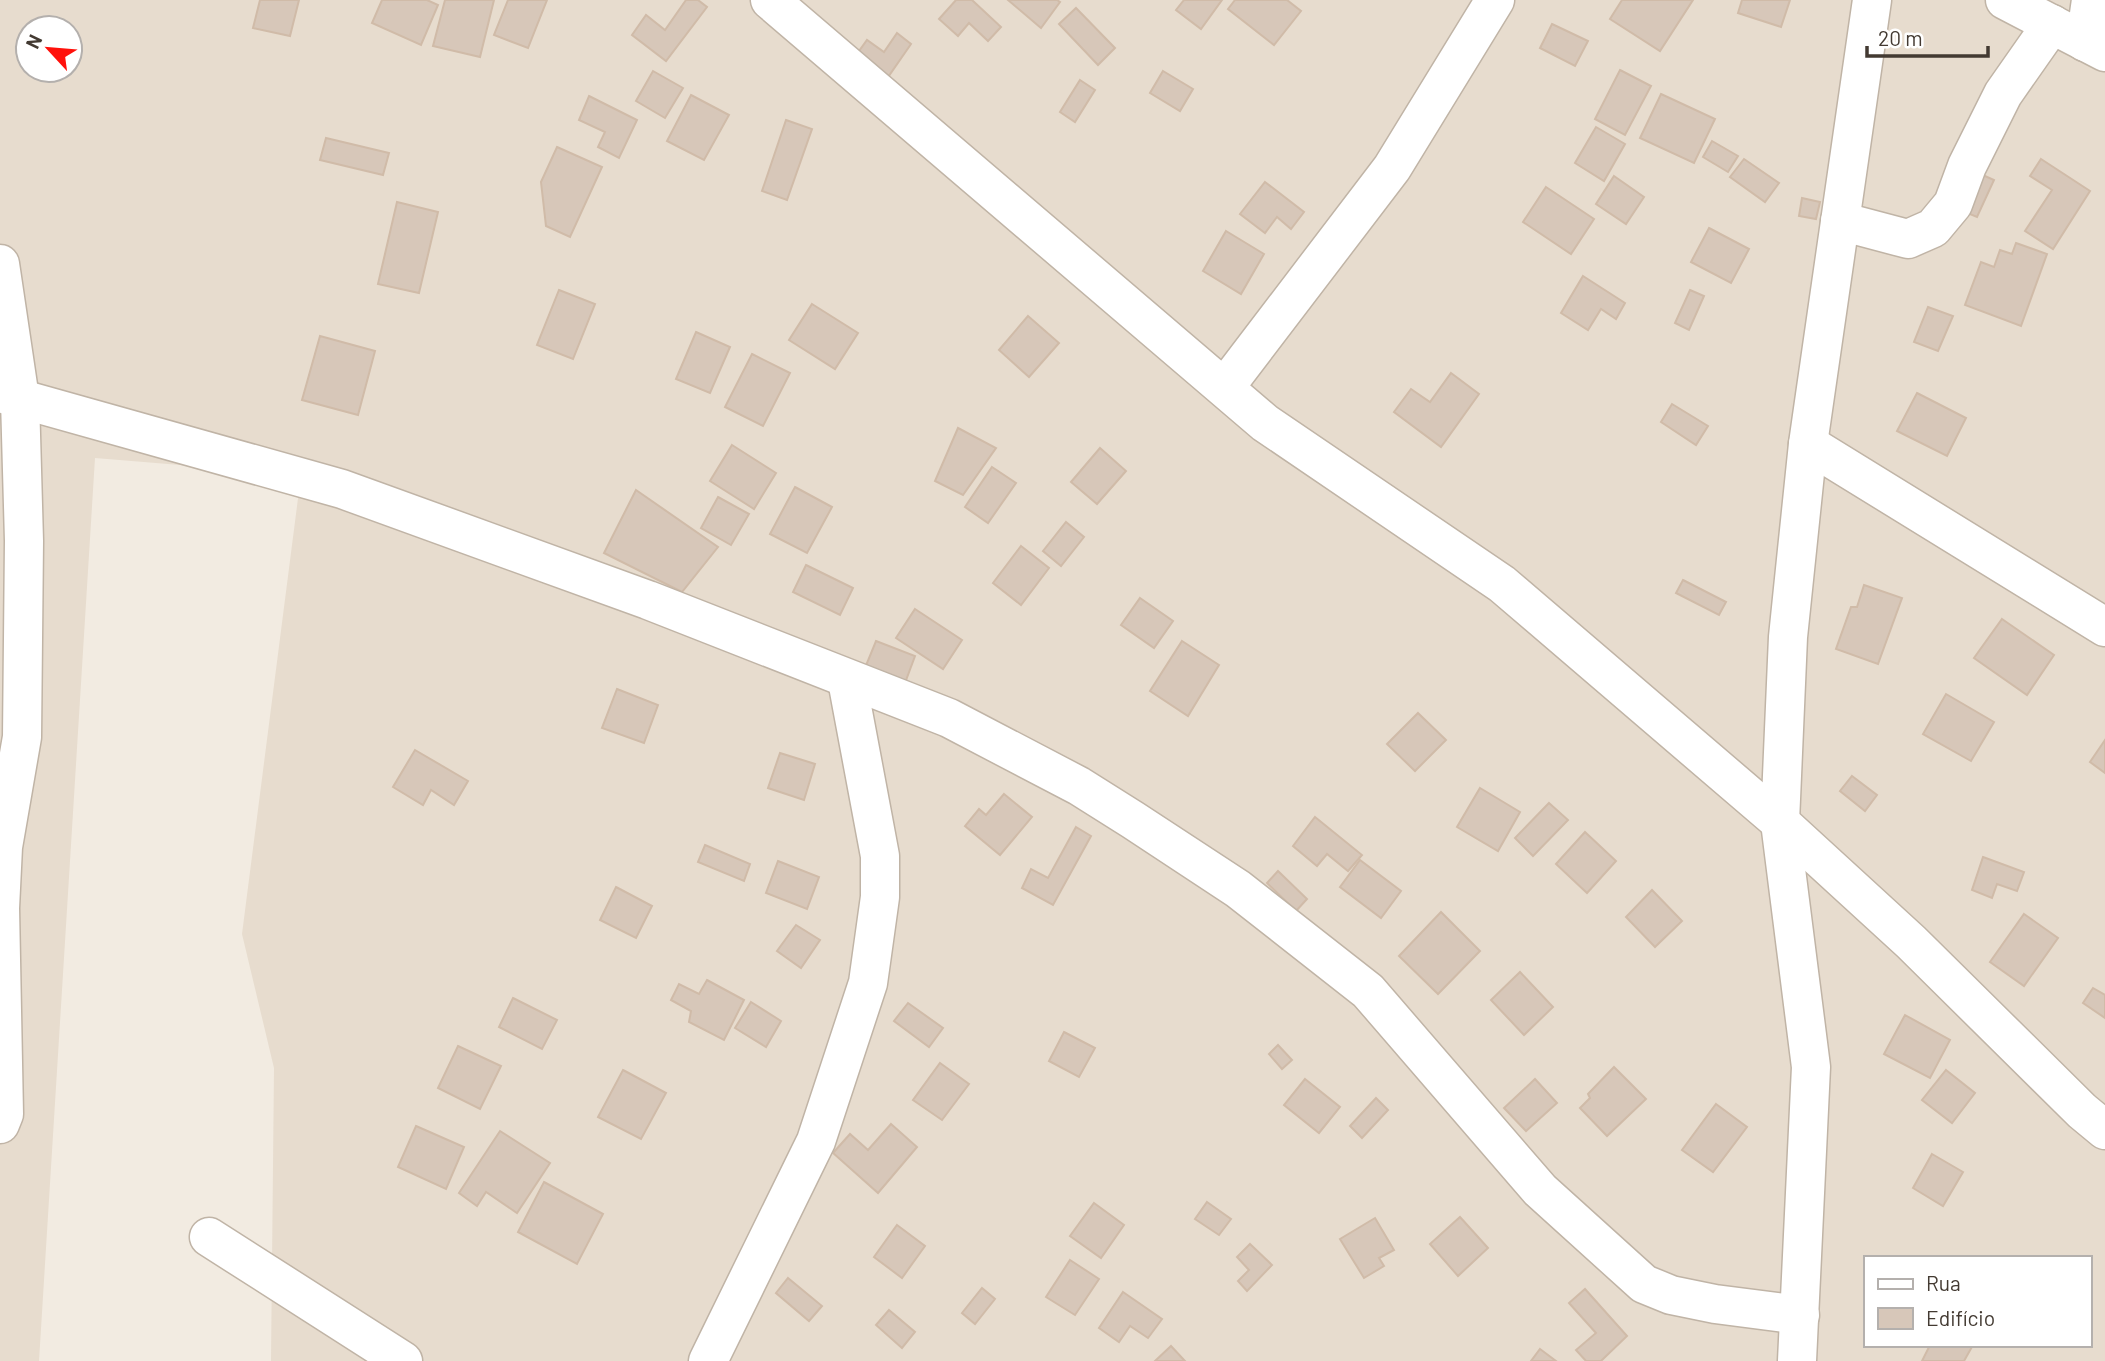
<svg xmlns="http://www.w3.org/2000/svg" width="2105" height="1361" viewBox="0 0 2105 1361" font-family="Barlow,sans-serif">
<rect width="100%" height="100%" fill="#f2ebe1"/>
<path fill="#e7dcce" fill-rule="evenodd" d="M0,0H2105V1361H271L274,1068L242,934L301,475L95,458L39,1361H0ZM28,28H70V70H28ZM1865,1258H2089V1345H1865Z"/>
<g fill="#d7c7b9" stroke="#d0bba8" stroke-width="2">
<polygon points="260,0 299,0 290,36 253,28"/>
<polygon points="382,0 427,0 438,5 421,45 372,23"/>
<polygon points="445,0 494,0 480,57 433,46"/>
<polygon points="508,0 547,0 528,48 494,35"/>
<polygon points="686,0 698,0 707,7 666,61 632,35 646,15 665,30"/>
<polygon points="956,0 972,0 1001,27 988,41 969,23 958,36 939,19"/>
<polygon points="1008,0 1057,0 1060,2 1041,28"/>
<polygon points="1184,0 1222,0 1201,29 1176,10"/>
<polygon points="1235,0 1287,0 1301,11 1274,45 1228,9"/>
<polygon points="1622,0 1693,0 1660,51 1610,19"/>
<polygon points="1742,0 1790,0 1781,27 1738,13"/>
<polygon points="1076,8 1115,48 1098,65 1059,24"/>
<polygon points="1552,24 1588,41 1575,66 1540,48"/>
<polygon points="897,33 911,44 886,80 854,58 867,40 884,52"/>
<polygon points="1620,70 1651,86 1625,135 1595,119"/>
<polygon points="653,71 683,88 665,118 636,101"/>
<polygon points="1163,71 1193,89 1180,111 1150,93"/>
<polygon points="1080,80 1095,90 1075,122 1060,112"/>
<polygon points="1661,94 1715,119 1694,163 1640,138"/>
<polygon points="691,95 729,115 704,160 667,141"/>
<polygon points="589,96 637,120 619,158 598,147 605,132 579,120"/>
<polygon points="786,120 812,129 787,200 762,191"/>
<polygon points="1596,127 1625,144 1604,181 1575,163"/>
<polygon points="326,138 389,153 383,175 320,160"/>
<polygon points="1712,141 1738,156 1728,172 1703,157"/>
<polygon points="557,147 602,167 570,237 546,226 541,182"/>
<polygon points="1744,159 1779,183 1765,202 1730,177"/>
<polygon points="2041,159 2090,191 2053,249 2025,231 2052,190 2030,176"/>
<polygon points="1976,172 1994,180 1977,217 1960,210"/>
<polygon points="1614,176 1644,197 1626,224 1596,204"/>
<polygon points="1265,182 1304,212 1291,229 1277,217 1265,233 1240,214"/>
<polygon points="1546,187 1594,219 1571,254 1523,222"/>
<polygon points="1802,198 1820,202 1816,219 1799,216"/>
<polygon points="397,202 438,212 419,293 378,284"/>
<polygon points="1709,228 1749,249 1731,283 1691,262"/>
<polygon points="1226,231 1264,254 1241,294 1203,271"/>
<polygon points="2016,243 2047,254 2021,326 1965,305 1981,262 1994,267 2000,250 2012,254"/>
<polygon points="1583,276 1625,303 1616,319 1601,309 1588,330 1561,313"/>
<polygon points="559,290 595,304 573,359 537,345"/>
<polygon points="1690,290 1704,296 1689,330 1675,323"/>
<polygon points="812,304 858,333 835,369 789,340"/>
<polygon points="1928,307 1953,316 1938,351 1914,342"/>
<polygon points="1028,316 1059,343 1029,377 999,350"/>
<polygon points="696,332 730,347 710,393 676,379"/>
<polygon points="320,336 375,351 358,415 302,400"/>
<polygon points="752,354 790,373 763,426 725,407"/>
<polygon points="1451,373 1479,394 1441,447 1394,412 1411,389 1430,402"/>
<polygon points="1917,393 1966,418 1947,456 1897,431"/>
<polygon points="1672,404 1708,426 1696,445 1661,422"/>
<polygon points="958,428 996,448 963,495 935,481"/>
<polygon points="732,445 776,473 754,509 710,481"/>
<polygon points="1100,448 1126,471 1097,504 1071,482"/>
<polygon points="992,467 1016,483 988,523 965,507"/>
<polygon points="795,487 832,507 807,553 770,534"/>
<polygon points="636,490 718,547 682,592 604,553"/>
<polygon points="718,497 749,514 731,545 701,528"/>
<polygon points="1066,522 1084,537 1061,566 1043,551"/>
<polygon points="1021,546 1049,568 1021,605 993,583"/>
<polygon points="806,565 853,588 840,615 793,592"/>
<polygon points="1683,580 1726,602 1719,615 1676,593"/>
<polygon points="1864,585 1902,598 1878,664 1836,649 1851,607 1857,607"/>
<polygon points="1140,598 1173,621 1154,648 1121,625"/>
<polygon points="915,609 962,640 943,669 896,638"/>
<polygon points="2002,619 2054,655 2027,695 1974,658"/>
<polygon points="876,641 915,656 905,683 865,668"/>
<polygon points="1182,641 1219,665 1188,716 1150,691"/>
<polygon points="617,689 658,705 644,743 602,728"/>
<polygon points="1946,694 1994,722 1971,761 1923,734"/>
<polygon points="1418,713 1446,740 1415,771 1387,744"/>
<polygon points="2105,740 2105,773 2090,762"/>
<polygon points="415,750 468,781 454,805 431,790 423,805 393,787"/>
<polygon points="780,753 815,764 804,800 768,788"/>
<polygon points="1852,776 1877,795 1865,811 1840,791"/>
<polygon points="1480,788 1520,812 1498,851 1457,827"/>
<polygon points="1004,794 1032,817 1000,855 965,826 979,809 986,815"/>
<polygon points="1549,803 1568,820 1533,856 1515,838"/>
<polygon points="1315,817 1362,855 1348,871 1327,854 1317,866 1293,846"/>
<polygon points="1076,827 1091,836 1053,905 1022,888 1031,869 1048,878"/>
<polygon points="1585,832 1616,861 1587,893 1556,864"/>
<polygon points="705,845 750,864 744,881 698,862"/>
<polygon points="1983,857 2024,872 2017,891 1997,884 1992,898 1972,890"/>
<polygon points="1360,860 1401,891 1381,918 1340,887"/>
<polygon points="778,861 819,877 807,909 766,893"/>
<polygon points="1278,871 1307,899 1296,911 1267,883"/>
<polygon points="616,887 652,906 636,938 600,920"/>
<polygon points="1652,890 1682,921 1655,947 1626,917"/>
<polygon points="1441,912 1480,951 1438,994 1399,956"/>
<polygon points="2024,914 2058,938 2024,986 1990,962"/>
<polygon points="796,925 820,940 801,968 777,951"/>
<polygon points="1520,972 1553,1007 1524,1035 1491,1000"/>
<polygon points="707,980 744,1000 724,1040 689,1022 691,1011 671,1000 679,984 699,994"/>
<polygon points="2093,988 2105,995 2105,1018 2083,1003"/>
<polygon points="513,998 557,1020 542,1049 499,1027"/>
<polygon points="751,1002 781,1021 766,1047 735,1028"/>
<polygon points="908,1003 943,1028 929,1047 894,1021"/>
<polygon points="1905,1015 1950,1040 1930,1078 1884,1054"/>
<polygon points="1064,1032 1095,1048 1079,1077 1049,1061"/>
<polygon points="1278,1045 1292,1060 1282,1069 1269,1054"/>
<polygon points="458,1046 501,1066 480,1109 438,1088"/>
<polygon points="940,1063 969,1084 942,1120 913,1100"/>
<polygon points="1614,1067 1646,1099 1607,1136 1580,1108 1590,1098 1588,1094"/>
<polygon points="623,1070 666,1093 641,1139 598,1117"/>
<polygon points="1946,1070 1975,1093 1952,1123 1922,1100"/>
<polygon points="1305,1079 1340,1107 1319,1133 1284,1105"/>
<polygon points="1535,1079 1557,1103 1526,1131 1504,1108"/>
<polygon points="1376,1098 1388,1110 1362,1138 1350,1126"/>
<polygon points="1716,1104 1747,1127 1713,1172 1682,1150"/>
<polygon points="891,1124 917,1147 878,1193 833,1153 850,1134 868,1150"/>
<polygon points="416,1126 464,1147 446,1189 398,1167"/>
<polygon points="500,1131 550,1163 517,1213 486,1192 477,1206 459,1193"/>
<polygon points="1932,1154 1963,1172 1943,1206 1913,1188"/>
<polygon points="544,1182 603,1214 577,1264 518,1232"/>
<polygon points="1207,1202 1231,1219 1219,1235 1195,1219"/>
<polygon points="1094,1203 1124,1225 1101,1258 1070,1236"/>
<polygon points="1460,1217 1488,1248 1458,1276 1430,1244"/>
<polygon points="1375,1218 1394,1250 1379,1258 1384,1266 1364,1278 1340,1239"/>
<polygon points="897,1225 925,1246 902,1278 874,1257"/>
<polygon points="1250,1244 1272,1265 1247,1291 1238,1281 1249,1270 1237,1257"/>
<polygon points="1070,1260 1099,1279 1075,1315 1046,1297"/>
<polygon points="788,1278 822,1306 809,1321 776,1293"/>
<polygon points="982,1288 995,1299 975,1324 962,1313"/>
<polygon points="1585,1289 1627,1336 1601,1361 1586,1361 1576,1350 1596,1333 1569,1303"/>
<polygon points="1123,1292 1162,1319 1148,1338 1130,1326 1119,1342 1099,1328"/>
<polygon points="889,1310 915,1332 902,1348 876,1325"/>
<polygon points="1930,1345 1973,1345 1964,1361 1922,1361"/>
<polygon points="1171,1346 1185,1361 1155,1361"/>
<polygon points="1540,1349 1556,1361 1531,1361"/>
</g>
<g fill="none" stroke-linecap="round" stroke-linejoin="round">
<g stroke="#c0b4a6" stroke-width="41">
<g id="minor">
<polyline points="770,0 1265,423 1502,584 1780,822 1911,942 2082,1111 2105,1130"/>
<polyline points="2005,0 2105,52"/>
<polyline points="2085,42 2091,0"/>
<polyline points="1840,221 1908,239 1933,228 1953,204 1967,166 2003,94 2052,24"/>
<polyline points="0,264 20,399 24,541 22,737 3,847 0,908 4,1114 0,1124"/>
<polyline points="1225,387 1392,168 1495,0"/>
<polyline points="0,393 342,489 648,600 949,718 1079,786 1133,820 1238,889 1368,991 1540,1190 1644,1284 1671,1295 1715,1304 1800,1315"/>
<polyline points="1808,444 2105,627"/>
<polyline points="209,1237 403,1361"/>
<polyline points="708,1361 816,1141 868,983 880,897 880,856 847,680"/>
<polyline points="1797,1361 1811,1067 1780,822 1788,637 1808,444 1872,0"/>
</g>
</g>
<use href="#minor" stroke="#fff" stroke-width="38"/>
</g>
<rect x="1864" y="1256" width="228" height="91" fill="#ffffff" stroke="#b4b0ad" stroke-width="2"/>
<rect x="1878" y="1279" width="35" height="10" fill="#ffffff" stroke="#b4b0ad" stroke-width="2"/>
<text x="1926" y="1291" font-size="21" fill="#433a32">Rua</text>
<rect x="1878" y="1308" width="35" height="21" fill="#d7c7b9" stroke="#b4b0ad" stroke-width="2"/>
<text x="1926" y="1326" font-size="21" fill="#433a32">Edifício</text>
<g transform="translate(49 49) rotate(296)"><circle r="33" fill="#ffffff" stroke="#b4b0ad" stroke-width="2"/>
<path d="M0-5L12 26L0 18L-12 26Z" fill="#ff110b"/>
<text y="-10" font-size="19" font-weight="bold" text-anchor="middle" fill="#433a32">N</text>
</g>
<path d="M1867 46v10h121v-10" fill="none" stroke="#433a32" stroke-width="3.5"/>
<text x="1878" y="46" font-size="21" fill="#433a32" stroke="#ffffff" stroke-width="5" paint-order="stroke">20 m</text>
</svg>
